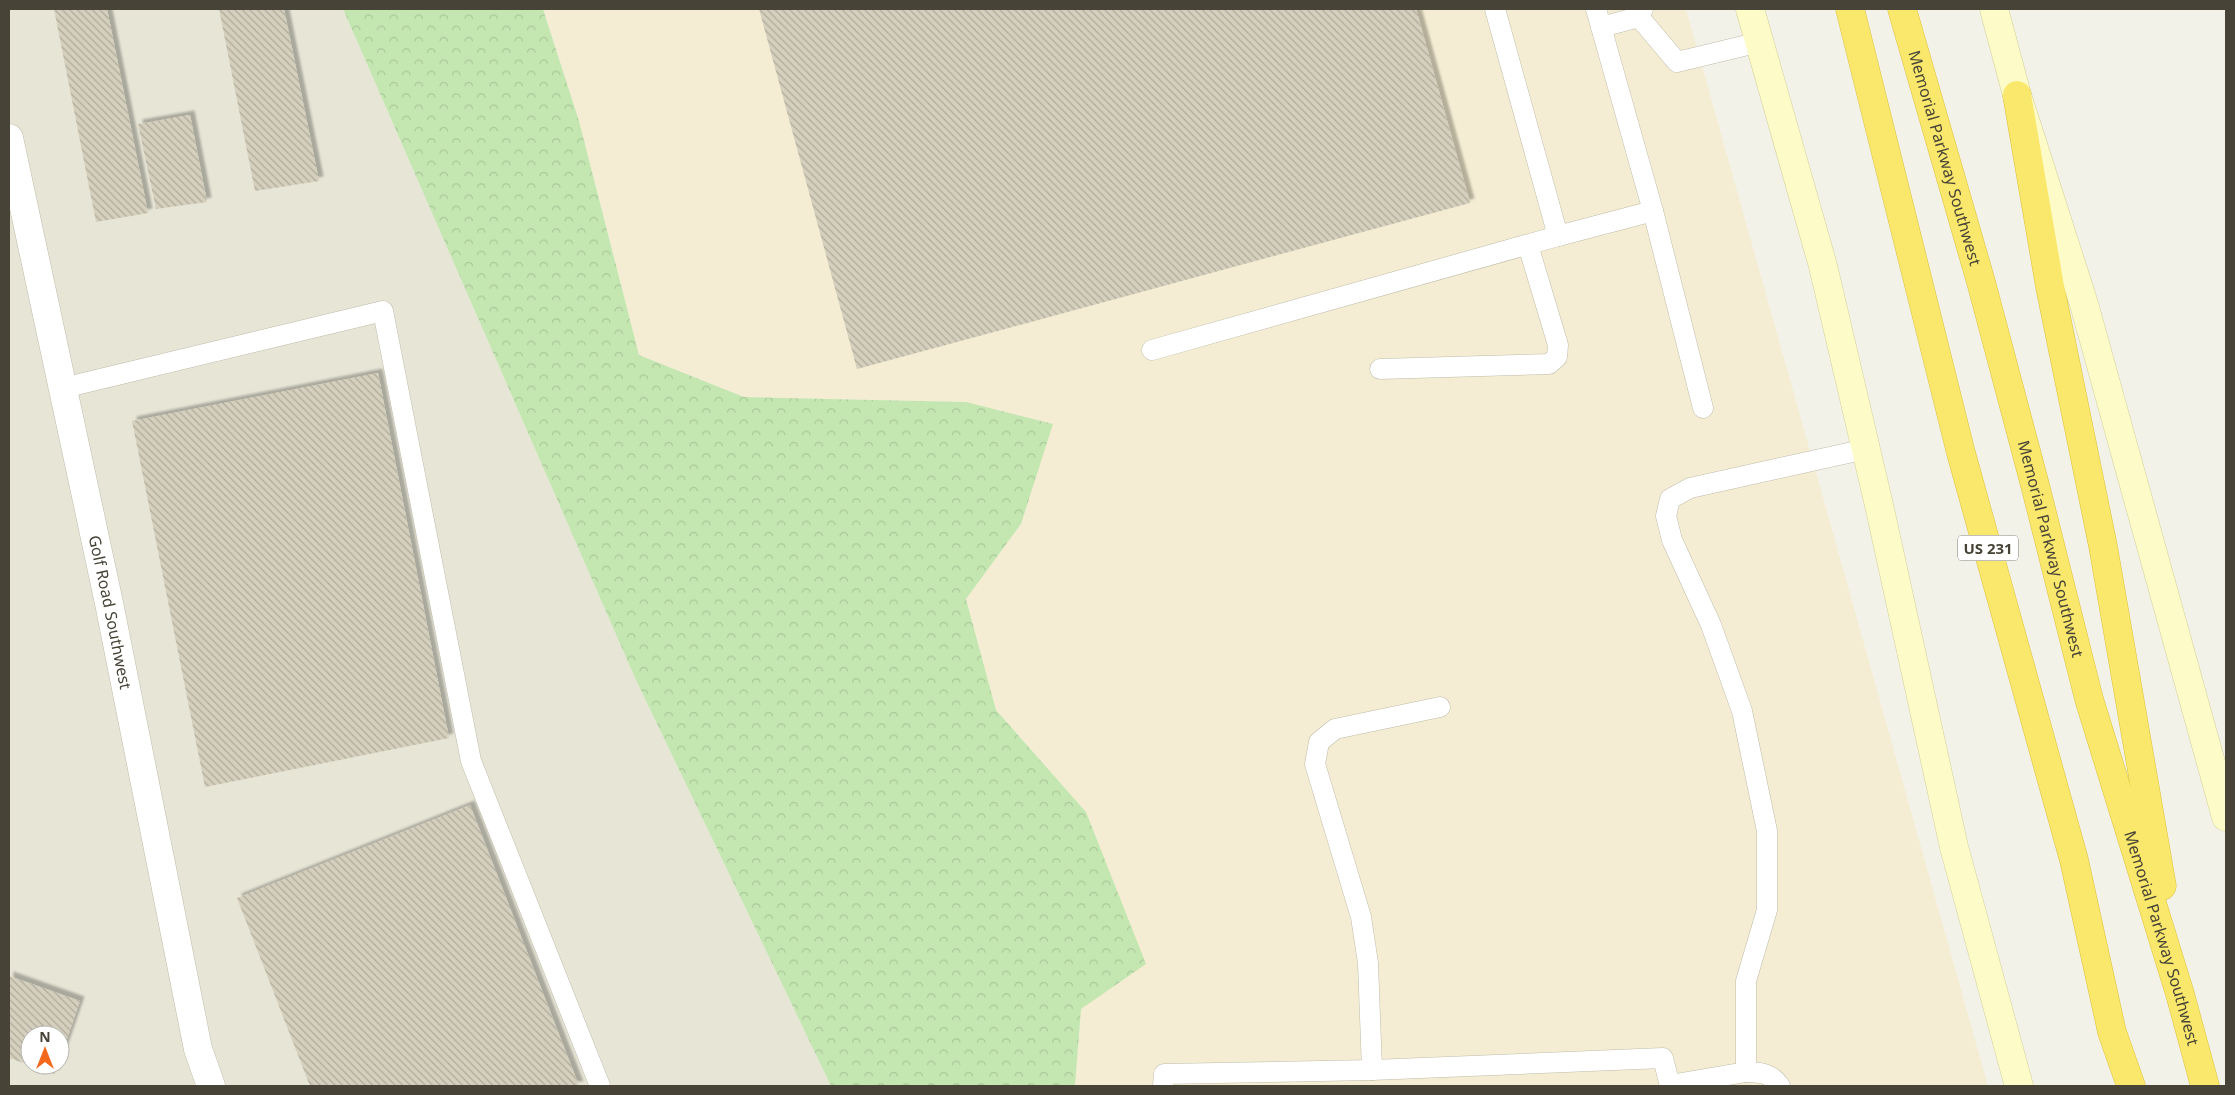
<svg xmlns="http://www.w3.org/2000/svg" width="2235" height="1095" viewBox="0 0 2235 1095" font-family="'Noto Sans',sans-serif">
<defs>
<pattern id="forest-crowns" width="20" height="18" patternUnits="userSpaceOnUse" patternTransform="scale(1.25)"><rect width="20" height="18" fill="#c4e7b1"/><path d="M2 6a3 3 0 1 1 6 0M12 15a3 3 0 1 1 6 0" fill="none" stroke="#aac799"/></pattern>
<pattern id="building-back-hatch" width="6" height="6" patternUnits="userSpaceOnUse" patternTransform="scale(1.25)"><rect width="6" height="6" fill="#d5d0bd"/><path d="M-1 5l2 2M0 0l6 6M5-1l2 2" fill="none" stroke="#afaa9a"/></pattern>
<filter id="shadow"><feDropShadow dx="4.5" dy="-4.5" stdDeviation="1" flood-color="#0004"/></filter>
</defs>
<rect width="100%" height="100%" fill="#f3f2e8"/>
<path fill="#e7e5d6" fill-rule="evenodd" d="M9,9H343L635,678L831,1086H9ZM30,1035H60V1065H30Z"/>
<polygon fill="#f5edd3" points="543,9 1686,9 1988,1086 1075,1086 1081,1009 1086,812 996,710 966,599 1021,524 966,402 744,397 639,355 579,121"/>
<polygon fill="url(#forest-crowns)" points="343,9 543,9 579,121 639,355 744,397 966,402 1053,424 1021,524 966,599 996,710 1086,812 1146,964 1081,1009 1075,1086 831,1086 635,678"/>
<g fill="url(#building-back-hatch)" filter="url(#shadow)">
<polygon points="54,9 107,9 148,213 96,222"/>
<polygon points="219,9 284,9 319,181 255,191"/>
<polygon points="759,9 1416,9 1470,203 857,369"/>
<polygon points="190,115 207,202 156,209 138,124"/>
<polygon points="378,373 449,738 205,787 132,421"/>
<polygon points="470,805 579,1086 310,1086 237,898"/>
<polygon points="9,976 80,1001 60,1059 60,1035 30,1035 30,1065 58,1065 55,1074 9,1058"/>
</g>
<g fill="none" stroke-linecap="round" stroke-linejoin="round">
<g stroke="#bfbcaa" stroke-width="21">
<g id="service">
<polyline points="1495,9 1558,236 1653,211 1596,9"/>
<polyline points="1639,17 1677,62 1760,42"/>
<polyline points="1601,27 1639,17 1643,9"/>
<polyline points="1653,211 1703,408"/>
<polyline points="1152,350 1558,236"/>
<polyline points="1380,369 1549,364 1557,357 1558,345 1528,245"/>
<polyline points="63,388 383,311 471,761 600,1086"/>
<polyline points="1372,1070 1368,963 1361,917 1315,764 1319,742 1335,729 1440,707"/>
<path d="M1746,1072C1760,1072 1771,1073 1780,1086"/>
<polyline points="1670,1085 1746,1072 1746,981 1767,910 1767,831 1742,711 1711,625 1672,540 1666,516 1670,499 1690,488 1866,449"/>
<polyline points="1163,1086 1164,1074 1372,1070 1663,1058 1670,1086"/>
</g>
</g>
<g stroke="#bfbcaa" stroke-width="29">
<g id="minor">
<path id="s1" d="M9,138L109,603L198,1049L211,1086"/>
</g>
</g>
<g stroke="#d2cf99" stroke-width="29">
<g id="secondary">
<polyline points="1750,9 1823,266 1879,505 1954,847 2019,1086"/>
<polyline points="1994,9 2017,95 2084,304 2226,817"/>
</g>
</g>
<g stroke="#dabf3b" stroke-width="29">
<g id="motorway">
<polyline points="1850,9 1961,453 2074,860 2112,1032 2131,1086"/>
<path id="s2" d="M1902,9L1981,282L2035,485L2089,699L2180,994L2205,1086"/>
<polyline points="2017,95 2050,287 2103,546 2162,886"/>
</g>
</g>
<use href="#service" stroke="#fff" stroke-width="20"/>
<use href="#minor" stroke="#fff" stroke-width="28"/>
<use href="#secondary" stroke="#fdfbc8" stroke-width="28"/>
<use href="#motorway" stroke="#fae86c" stroke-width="28"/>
</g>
<g text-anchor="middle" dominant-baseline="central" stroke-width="5" stroke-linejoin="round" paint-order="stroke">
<rect fill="#fff" stroke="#7e7c73" stroke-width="1" x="1958" y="535.5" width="60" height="25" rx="4"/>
<g font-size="15" font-weight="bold" fill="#474437">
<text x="1988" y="548">US 231</text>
</g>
<g font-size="16" fill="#474437" stroke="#fff">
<text stroke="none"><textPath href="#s2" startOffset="155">Memorial Parkway Southwest</textPath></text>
<text stroke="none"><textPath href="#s2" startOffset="560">Memorial Parkway Southwest</textPath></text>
<text stroke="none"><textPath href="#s1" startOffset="485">Golf Road Southwest</textPath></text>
<text stroke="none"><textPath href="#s2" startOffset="965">Memorial Parkway Southwest</textPath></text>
</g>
</g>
<rect width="2235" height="1095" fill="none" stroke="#474437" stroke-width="20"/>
<g transform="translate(45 1050)"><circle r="24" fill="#ffffff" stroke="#b5b4af"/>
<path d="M0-4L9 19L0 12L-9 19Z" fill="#f5691d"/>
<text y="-8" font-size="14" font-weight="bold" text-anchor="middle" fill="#474437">N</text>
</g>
</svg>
